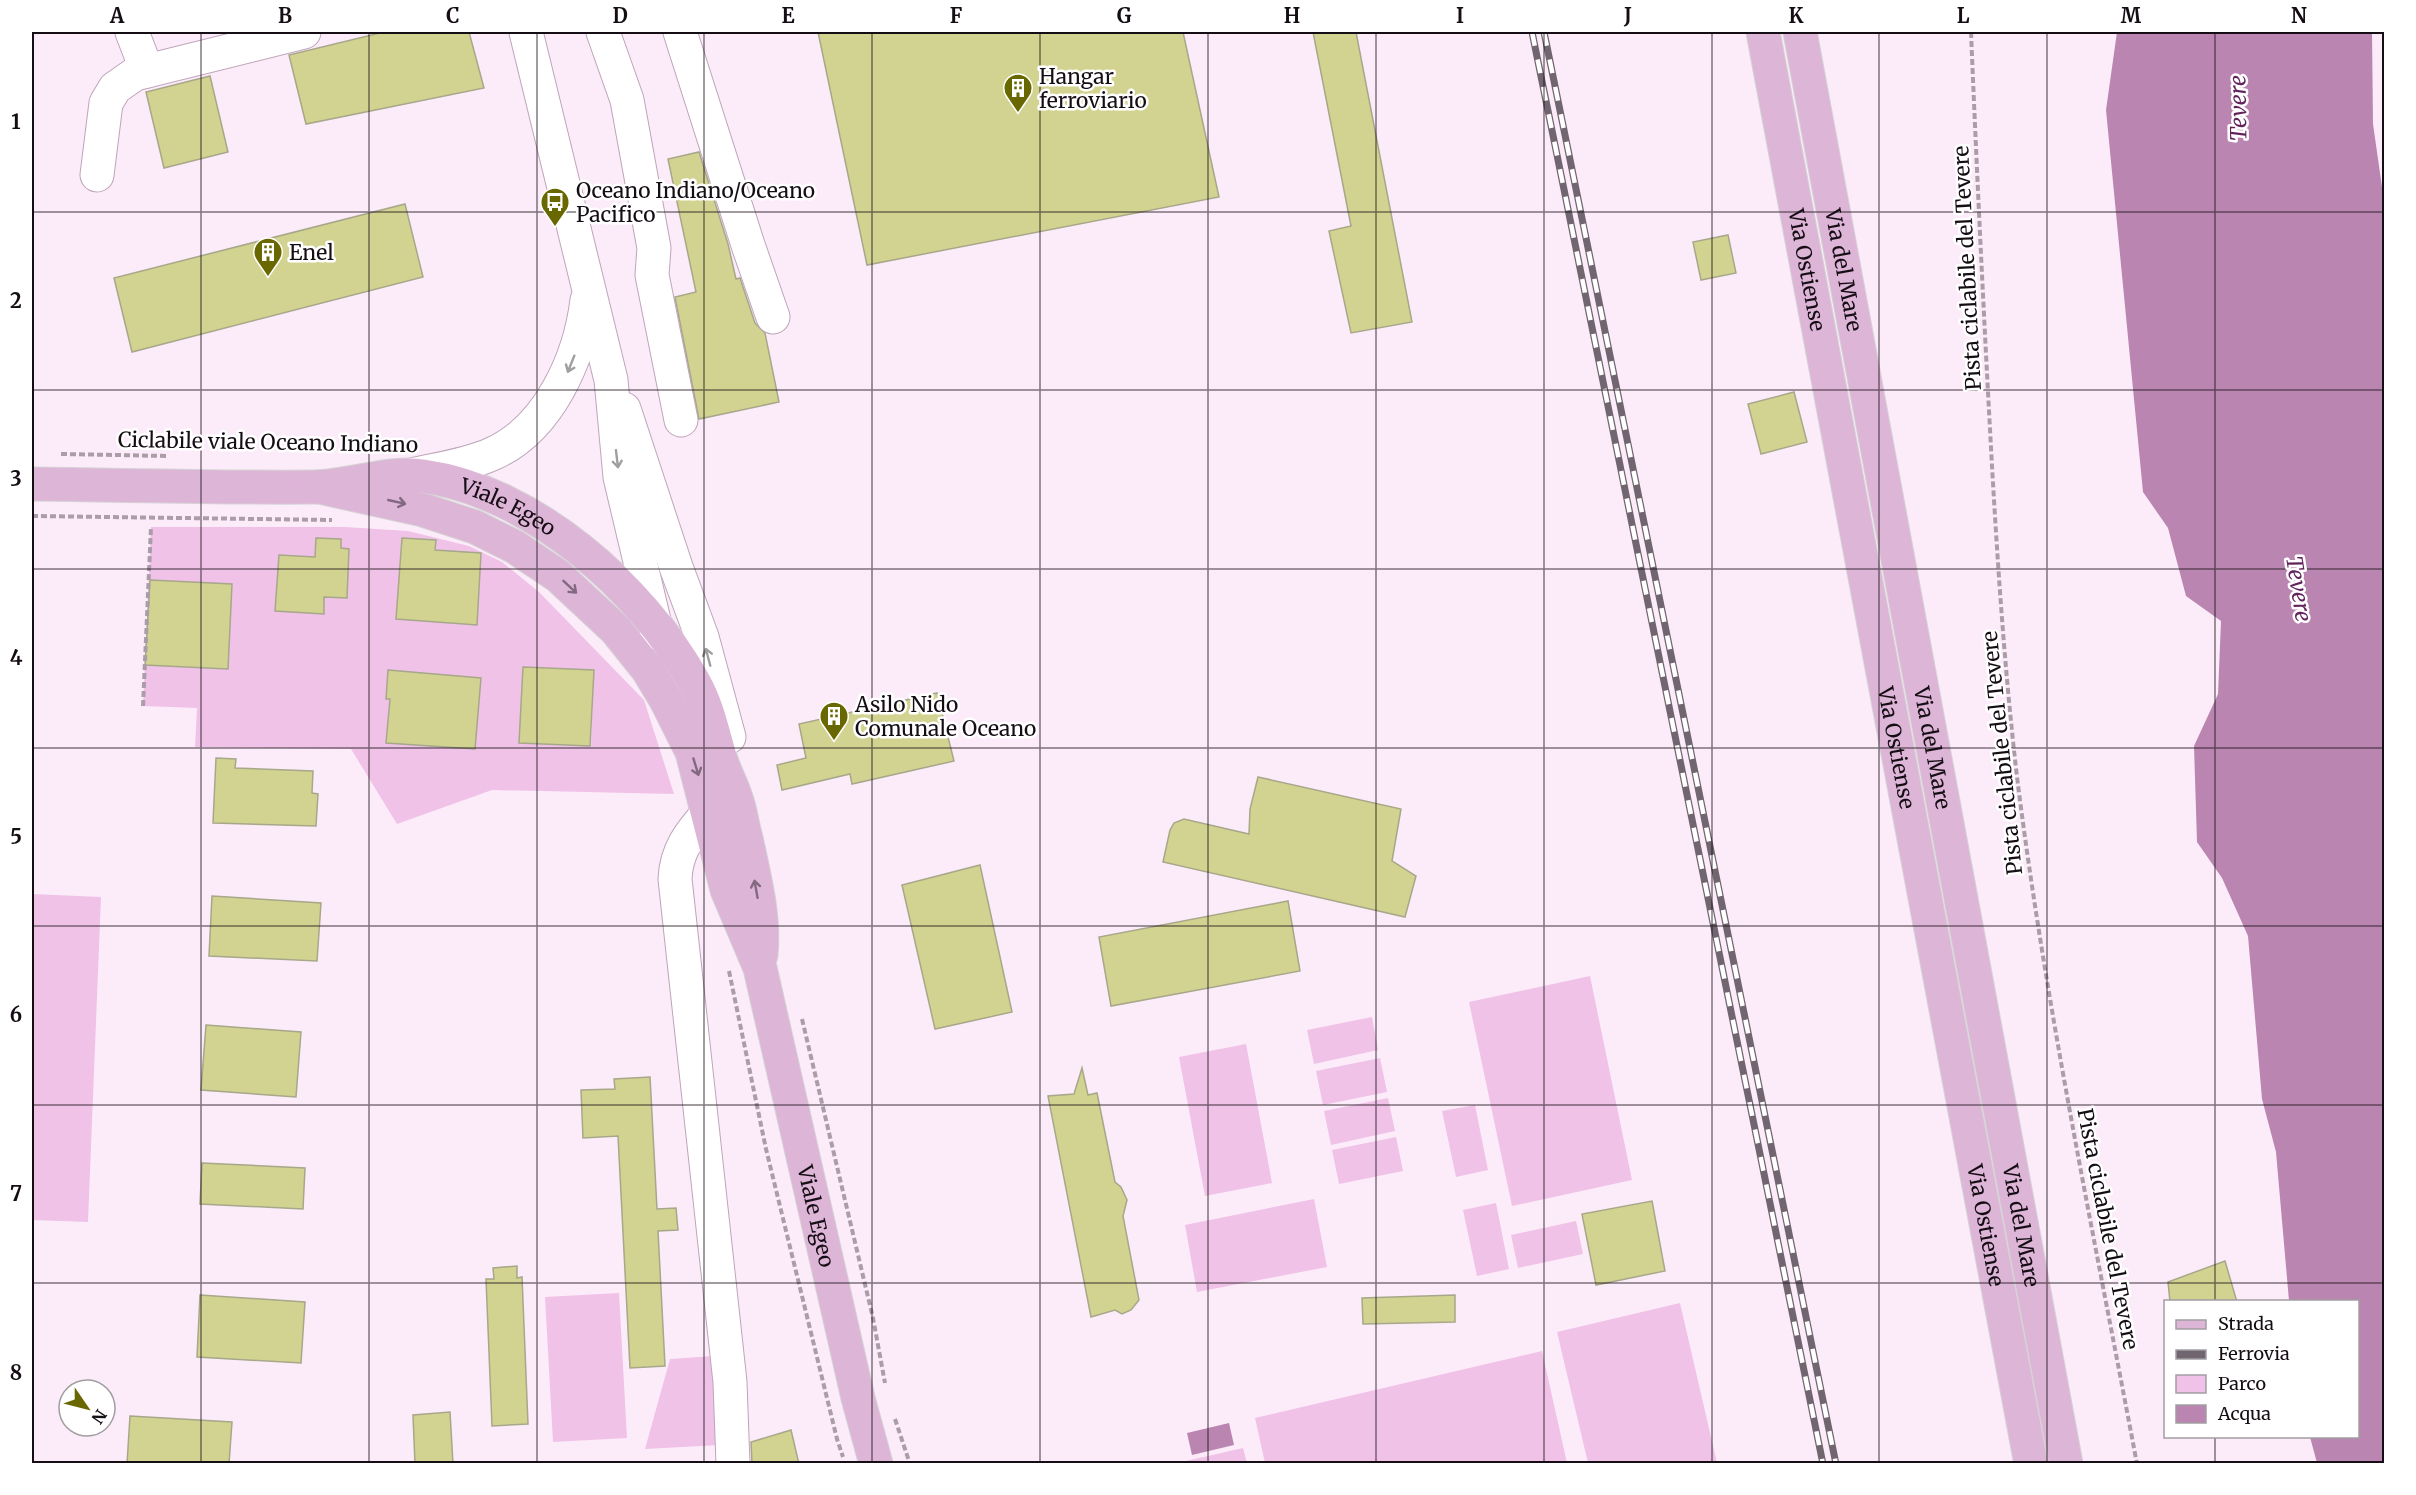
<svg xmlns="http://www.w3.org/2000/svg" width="2416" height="1495" viewBox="0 0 2416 1495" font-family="Merriweather,serif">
<rect width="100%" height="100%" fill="#fcecf9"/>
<g fill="#f0c2e8" fill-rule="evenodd">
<path d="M151,527H345L408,531L469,546L502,562L539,592L644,700L674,794L492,790L397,824L351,749L195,747L197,708L143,706ZM523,667L594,670L591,745L519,742Z"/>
<polygon points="32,894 101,897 88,1222 32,1220"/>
<polygon points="1590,976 1632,1180 1512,1206 1469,1002"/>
<polygon points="1372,1017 1378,1050 1314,1064 1307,1030"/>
<polygon points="1246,1044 1272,1183 1205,1196 1179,1057"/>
<polygon points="1380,1058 1387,1092 1323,1105 1316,1071"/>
<polygon points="1388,1098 1395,1131 1331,1145 1324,1111"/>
<polygon points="1475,1105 1488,1170 1456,1177 1442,1111"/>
<polygon points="1396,1137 1403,1171 1339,1184 1332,1150"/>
<polygon points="1314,1199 1327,1267 1197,1292 1185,1225"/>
<polygon points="1496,1203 1509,1269 1477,1276 1463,1210"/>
<polygon points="1576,1221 1583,1254 1518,1268 1511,1235"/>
<polygon points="619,1293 627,1438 553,1442 545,1297"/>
<polygon points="1680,1303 1717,1463 1588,1463 1557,1332"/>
<polygon points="1542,1351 1567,1463 1265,1463 1255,1418"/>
<polygon points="714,1356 720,1445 645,1449 670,1359"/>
<polygon points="1243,1448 1247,1463 1177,1463"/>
</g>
<g fill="#ba86b1">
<polygon points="2117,32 2372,32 2373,124 2384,201 2384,1463 2317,1463 2310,1437 2358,1436 2358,1302 2289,1301 2276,1152 2262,1099 2248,936 2222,878 2197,842 2194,746 2218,694 2221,621 2186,596 2168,528 2143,492 2106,110"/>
<polygon points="1229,1423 1234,1445 1192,1455 1187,1433"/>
</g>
<g fill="#d3d391" stroke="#a7a78a" stroke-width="1.5">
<polygon points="384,32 469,32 484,88 306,124 289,55"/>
<polygon points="818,32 1183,32 1219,197 867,265"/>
<polygon points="1313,32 1356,32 1412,322 1351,333 1329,231 1351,226"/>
<polygon points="210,76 228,152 164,168 146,92"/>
<polygon points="699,152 728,244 736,279 740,278 755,323 765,333 779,402 699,419 675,297 696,292 668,159"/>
<polygon points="405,204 423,277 132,352 114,278"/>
<polygon points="1728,235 1736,273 1701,280 1693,242"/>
<polygon points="1794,392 1807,442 1761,454 1748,404"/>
<polygon points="316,538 341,539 341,548 349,549 347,598 324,597 324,614 275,611 279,555 315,557"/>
<polygon points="402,538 436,540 435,550 481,553 477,625 396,619"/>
<polygon points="150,580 232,584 228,669 145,665"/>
<polygon points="523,667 594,670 590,746 519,743"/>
<polygon points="388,670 481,678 475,749 386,743 390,699 386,699"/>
<polygon points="937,693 954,761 852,784 850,774 782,790 777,765 806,758 799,724"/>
<polygon points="216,758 236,759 235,768 313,771 312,793 318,794 316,826 213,823"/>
<polygon points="1258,777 1401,809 1392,861 1416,876 1405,917 1163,862 1170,830 1174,823 1184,819 1249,834 1250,809"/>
<polygon points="980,865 1012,1012 935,1029 902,885"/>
<polygon points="212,896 321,903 317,961 209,956"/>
<polygon points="1288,901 1300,971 1111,1006 1099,937"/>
<polygon points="206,1025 301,1032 296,1097 201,1090"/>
<polygon points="1082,1068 1088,1095 1097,1093 1115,1182 1121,1187 1127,1200 1123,1216 1139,1300 1131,1310 1122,1314 1115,1310 1091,1317 1048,1096 1074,1094"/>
<polygon points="650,1077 657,1209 676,1208 678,1230 658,1231 665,1366 630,1368 618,1136 583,1138 581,1090 615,1089 614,1079"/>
<polygon points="202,1163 305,1168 303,1209 200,1204"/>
<polygon points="1652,1201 1665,1271 1596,1285 1582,1214"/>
<polygon points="2225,1261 2237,1302 2170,1302 2168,1282"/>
<polygon points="517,1266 517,1278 522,1277 528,1424 492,1426 486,1279 494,1279 493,1268"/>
<polygon points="200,1295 305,1302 301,1363 197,1357"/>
<polygon points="1455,1295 1455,1322 1363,1324 1362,1298"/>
<polygon points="450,1412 453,1464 415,1464 413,1415"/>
<polygon points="130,1416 232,1422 229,1464 127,1464"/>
<polygon points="791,1430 799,1464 752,1464 751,1442"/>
</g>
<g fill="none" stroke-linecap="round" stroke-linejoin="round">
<g stroke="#bea5b9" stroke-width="35">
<g id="minor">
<polyline points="132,32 147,71"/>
<polyline points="526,32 611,380 620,477 657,633"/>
<polyline points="603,32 627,100 654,248 652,275 681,420"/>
<polyline points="680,32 748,245 773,317"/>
<polyline points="97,175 106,103 115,88 135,74 304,32"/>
<polyline points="624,409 676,567 702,637 729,737"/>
<path d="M412,475C438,469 467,465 492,454C549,429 580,358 587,300"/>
<path d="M708,813C690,833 676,851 675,879L730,1382L733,1464"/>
</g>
</g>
<g stroke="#d5d3d5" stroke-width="35">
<g id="major">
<path id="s1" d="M1763,32L2031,1464"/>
<path id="s2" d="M1800,32L2066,1464"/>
<path id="s3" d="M32,484C126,485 221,488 315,487C351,486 388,471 423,476C532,491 642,588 694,682C708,706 713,734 721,760C725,773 732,785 736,798C741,811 742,825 746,838C754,876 765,916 761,955"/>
<path id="s4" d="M319,487L423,510L475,527L515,547L558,576L616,630L648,670L666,700L692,752L727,890L760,968L858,1398L876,1464"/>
</g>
</g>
<g stroke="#aa9da8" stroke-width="4" stroke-dasharray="6 3" stroke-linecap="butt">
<path d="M1971,32C1977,177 1984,321 1992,466C1998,570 2005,674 2017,777C2046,1008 2094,1236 2137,1464"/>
<polyline points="61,454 168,456"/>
<polyline points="32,516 332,520"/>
<polyline points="143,706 151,527"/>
<polyline points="729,971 766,1149 837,1439 843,1457"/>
<polyline points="802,1019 873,1318 885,1383"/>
<polyline points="895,1419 910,1464"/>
</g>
<use href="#minor" stroke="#fff" stroke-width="33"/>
<use href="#major" stroke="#ddb5d7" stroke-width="33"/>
<g stroke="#71666f" stroke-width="7">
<g id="rail">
<polyline points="1532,32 1823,1464"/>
<polyline points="1544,32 1836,1464"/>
</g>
</g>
<use href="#rail" stroke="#fff" stroke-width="4.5" stroke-dasharray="14" stroke-linecap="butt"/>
</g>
<defs><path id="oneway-shaft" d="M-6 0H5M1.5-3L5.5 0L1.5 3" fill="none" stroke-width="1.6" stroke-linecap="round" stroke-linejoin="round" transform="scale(1.5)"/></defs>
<g stroke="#a19ea1">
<use href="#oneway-shaft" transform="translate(571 364) rotate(112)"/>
<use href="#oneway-shaft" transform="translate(617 459) rotate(83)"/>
<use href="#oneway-shaft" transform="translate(708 657) rotate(-105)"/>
</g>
<g stroke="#83697f">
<use href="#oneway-shaft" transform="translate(397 502) rotate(13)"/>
<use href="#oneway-shaft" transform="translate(570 587) rotate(43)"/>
<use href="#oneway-shaft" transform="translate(696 767) rotate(73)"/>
<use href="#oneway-shaft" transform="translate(756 889) rotate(-100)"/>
</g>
<path fill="none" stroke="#150d14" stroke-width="1.5" stroke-opacity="0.55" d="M201,32V1464M369,32V1464M537,32V1464M704,32V1464M872,32V1464M1040,32V1464M1208,32V1464M1376,32V1464M1544,32V1464M1712,32V1464M1879,32V1464M2047,32V1464M2215,32V1302M32,212H2384M32,390H2384M32,569H2384M32,748H2384M32,926H2384M32,1105H2384M32,1283H2384M2215,1436V1464"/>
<defs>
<g id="building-pin" transform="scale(1.5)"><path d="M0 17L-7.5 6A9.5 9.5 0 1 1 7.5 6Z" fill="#696700" stroke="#fff"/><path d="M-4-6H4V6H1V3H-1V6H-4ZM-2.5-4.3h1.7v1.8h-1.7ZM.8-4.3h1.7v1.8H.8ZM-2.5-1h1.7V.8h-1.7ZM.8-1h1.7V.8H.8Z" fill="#fff"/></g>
<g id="bus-pin" transform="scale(1.5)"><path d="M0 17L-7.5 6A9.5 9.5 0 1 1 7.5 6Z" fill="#696700" stroke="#fff"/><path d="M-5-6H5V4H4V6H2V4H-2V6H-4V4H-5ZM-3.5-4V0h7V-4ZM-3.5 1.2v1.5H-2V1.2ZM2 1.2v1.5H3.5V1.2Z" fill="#fff"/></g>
</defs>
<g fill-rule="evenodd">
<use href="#building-pin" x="1018" y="88"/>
<use href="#bus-pin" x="555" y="202"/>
<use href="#building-pin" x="268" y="252"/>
<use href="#building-pin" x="834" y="716"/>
</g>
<g text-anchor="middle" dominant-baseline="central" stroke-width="5" stroke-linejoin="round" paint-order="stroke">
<g font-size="21" fill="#150d14" stroke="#fff" text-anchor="start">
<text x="1039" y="76">Hangar<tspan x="1039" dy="24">ferroviario</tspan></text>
<text x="576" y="190">Oceano Indiano/Oceano<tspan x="576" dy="24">Pacifico</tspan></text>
<text x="289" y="252">Enel</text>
<text x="855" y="704">Asilo Nido<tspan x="855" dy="24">Comunale Oceano</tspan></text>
</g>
<g font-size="21" fill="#150d14" stroke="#fff">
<text transform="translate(1967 268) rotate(-93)">Pista ciclabile del Tevere</text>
<text stroke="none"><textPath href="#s1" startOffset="242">Via Ostiense</textPath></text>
<text stroke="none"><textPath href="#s2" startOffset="242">Via del Mare</textPath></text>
<text transform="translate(268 442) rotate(1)">Ciclabile viale Oceano Indiano</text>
<text stroke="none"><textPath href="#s3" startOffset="483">Viale Egeo</textPath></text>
<text stroke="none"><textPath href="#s1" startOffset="728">Via Ostiense</textPath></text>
<text stroke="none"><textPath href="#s2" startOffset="728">Via del Mare</textPath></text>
<text transform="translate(2002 753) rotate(-96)">Pista ciclabile del Tevere</text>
<text stroke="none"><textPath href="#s4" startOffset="963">Viale Egeo</textPath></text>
<text stroke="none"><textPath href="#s1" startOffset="1214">Via Ostiense</textPath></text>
<text stroke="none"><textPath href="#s2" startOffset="1214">Via del Mare</textPath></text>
<text transform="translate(2108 1229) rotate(79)">Pista ciclabile del Tevere</text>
</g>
<g font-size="22" font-style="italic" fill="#62235b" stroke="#fff">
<text transform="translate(2238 108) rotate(-91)">Tevere</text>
<text transform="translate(2299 589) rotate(81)">Tevere</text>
</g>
</g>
<rect width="2416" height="1495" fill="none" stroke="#ffffff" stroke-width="66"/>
<rect x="2164" y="1300" width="195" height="138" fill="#ffffff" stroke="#a19ea1" stroke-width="1.5"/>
<rect x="2176" y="1320" width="30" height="9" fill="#ddb5d7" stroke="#a19ea1" stroke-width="1.5"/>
<text x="2218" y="1330" font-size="18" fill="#150d14">Strada</text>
<rect x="2176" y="1350" width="30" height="9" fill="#71666f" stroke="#a19ea1" stroke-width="1.5"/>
<text x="2218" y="1360" font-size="18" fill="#150d14">Ferrovia</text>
<rect x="2176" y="1375" width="30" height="18" fill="#f0c2e8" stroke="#a19ea1" stroke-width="1.5"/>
<text x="2218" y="1390" font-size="18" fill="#150d14">Parco</text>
<rect x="2176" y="1405" width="30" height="18" fill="#ba86b1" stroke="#a19ea1" stroke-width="1.5"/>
<text x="2218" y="1420" font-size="18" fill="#150d14">Acqua</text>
<g transform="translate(87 1408) rotate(125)"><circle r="28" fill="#ffffff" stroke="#a19ea1" stroke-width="1.5"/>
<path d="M0-4.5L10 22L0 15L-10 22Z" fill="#696700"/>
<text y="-9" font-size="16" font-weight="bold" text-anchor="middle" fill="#150d14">N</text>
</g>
<rect x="33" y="33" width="2350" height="1429" fill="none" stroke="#150d14" stroke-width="2"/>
<g font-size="20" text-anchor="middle" font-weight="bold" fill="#150d14">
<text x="117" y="23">A</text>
<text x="285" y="23">B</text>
<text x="453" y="23">C</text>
<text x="620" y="23">D</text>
<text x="788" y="23">E</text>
<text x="956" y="23">F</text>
<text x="1124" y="23">G</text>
<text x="1292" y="23">H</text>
<text x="1460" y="23">I</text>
<text x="1628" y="23">J</text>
<text x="1796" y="23">K</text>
<text x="1963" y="23">L</text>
<text x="2131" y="23">M</text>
<text x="2299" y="23">N</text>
<text x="16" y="129">1</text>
<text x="16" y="308">2</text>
<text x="16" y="486">3</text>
<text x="16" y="665">4</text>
<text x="16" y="844">5</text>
<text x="16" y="1022">6</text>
<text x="16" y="1201">7</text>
<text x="16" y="1380">8</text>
</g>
</svg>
